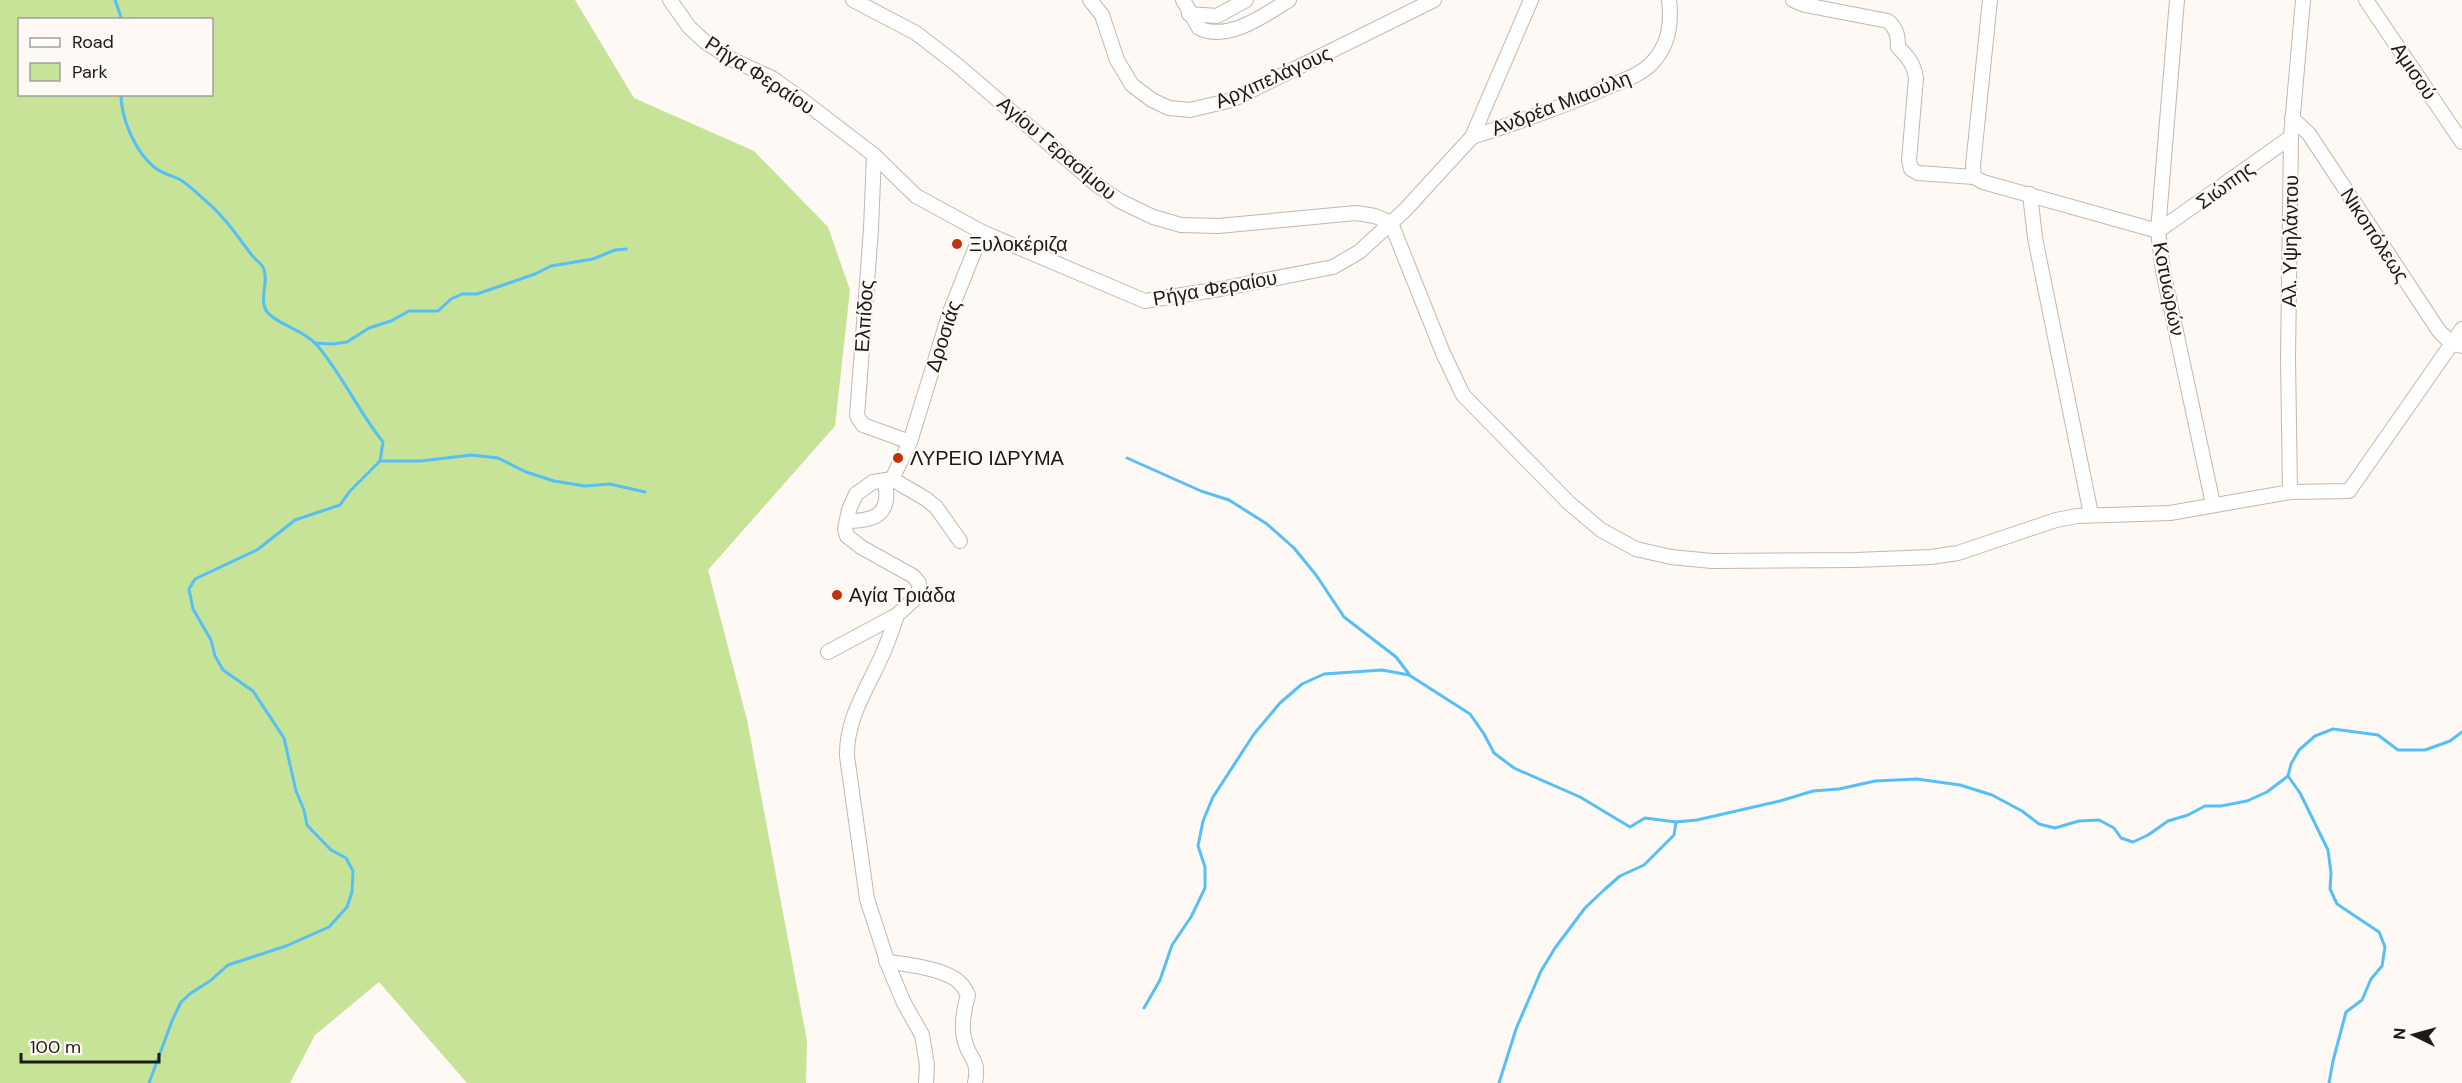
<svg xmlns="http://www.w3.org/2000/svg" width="2462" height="1083" viewBox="0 0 2462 1083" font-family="'DM Sans',sans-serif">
<rect width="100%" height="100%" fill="#fef9f4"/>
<path fill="#c6e398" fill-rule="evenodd" d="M0,0H575L634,98L754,151L828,227L850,290L835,426L708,570L747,720L807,1041L806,1083H467L379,982L315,1035L290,1083H0ZM20,20H212V94H20Z"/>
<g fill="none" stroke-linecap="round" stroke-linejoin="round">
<g stroke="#56bff6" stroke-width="3">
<polyline points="115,0 122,20"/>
<path d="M121,94C121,119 135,151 154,167C161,173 170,175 179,179C188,184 199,195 207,202C225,217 237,236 251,254C254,259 260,262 263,267C270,281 258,299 267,312C276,324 302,329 316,344C342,374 358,411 383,442L380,461L350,491L340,505L295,520L257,550L195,579L189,589L193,609L211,640L215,656L223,670L253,691L284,738L296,791L304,810L307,825L331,850L346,858L353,871L352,892L347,907L329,927L286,946L228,965L210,981L191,993L181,1002L172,1021L149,1083"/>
<polyline points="314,343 332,344 347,342 369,328 391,321 409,311 438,311 451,299 462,294 477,294 535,274 551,266 593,259 615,250 626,249"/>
<polyline points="1127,458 1201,491 1229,500 1267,524 1294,548 1316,575 1344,617 1396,657 1409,674"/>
<polyline points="380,461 421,461 471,455 498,458 526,472 554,481 585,486 610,484 645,492"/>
<polyline points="1144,1008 1160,980 1172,945 1191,917 1205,888 1205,867 1198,846 1203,821 1213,797 1254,734 1280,703 1302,684 1324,674 1382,670 1409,675 1470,714 1484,734 1494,753 1514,768 1580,797 1630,827 1645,818 1676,822 1697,820 1780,801 1813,791 1839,789 1875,781 1917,779 1960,785 1992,795 2022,811 2039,824 2055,828 2079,821 2099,820 2114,828 2121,838 2133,842 2148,835 2168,821 2188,815 2205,806 2221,806 2247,801 2267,792 2288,776"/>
<polyline points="1499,1083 1516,1029 1541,971 1555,948 1585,908 1605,889 1620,876 1644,865 1674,835 1676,822"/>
<polyline points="2329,1083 2333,1061 2346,1012 2362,1000 2371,979 2382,966 2385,947 2379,932 2337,904 2330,889 2331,873 2328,850 2300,793 2288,776 2291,764 2299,750 2315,736 2333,729 2378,735 2398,750 2425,750 2450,741 2462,732"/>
</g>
<g stroke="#c1b8b0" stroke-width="16">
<g id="minor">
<polyline points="670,0 689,27 704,41 733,60 772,78 797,96 874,155 916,196 982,232 1145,301 1220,289 1333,267 1359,252 1405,210 1472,137 1531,0"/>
<polyline points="853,0 916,33 956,64 1097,185 1120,201 1153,217 1181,225 1218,226 1356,213 1375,216 1391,223"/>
<polyline points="1090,0 1102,15 1117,60 1132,85 1152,100 1169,108 1190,110 1232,100 1434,0"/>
<path d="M1183,0L1199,28C1228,42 1265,15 1289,0"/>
<path d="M1793,0L1805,5L1888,21C1897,29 1898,36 1898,47C1908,57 1914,64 1916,78L1909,160L1911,169L1918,173L1974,177"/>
<polyline points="1990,0 1973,166 1974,177 1983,182 2158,231 2291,137"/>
<polyline points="2177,0 2158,231 2163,271 2213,504"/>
<polyline points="2366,0 2462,142"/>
<polyline points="1189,14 1217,16 1246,0"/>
<polyline points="2292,118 2309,134 2439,331 2452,344 2462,346"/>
<path d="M1472,137C1519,122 1565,106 1610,86C1624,80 1640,75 1651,64C1669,46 1672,24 1669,0"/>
<polyline points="874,155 871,229 857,416 863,425 910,442"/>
<polyline points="2030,194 2035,238 2091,514"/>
<polyline points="1391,223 1443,353 1463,395 1569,503 1601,530 1636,549 1671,557 1712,561 1856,560 1931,557 1958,553 2056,520 2077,516 2170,513 2290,492 2288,358 2291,137 2303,0"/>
<polyline points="892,479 926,499 936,507 960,541"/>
<polyline points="2290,492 2349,491 2462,329"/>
<path d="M848,521C877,521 891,513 885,482"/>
<path d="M897,615C893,627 889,639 884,651C869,686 846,717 847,756L867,899L890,970L904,1003L922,1035L927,1065L926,1083"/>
<polyline points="828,652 897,615 919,595 919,583 913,576 861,547 847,536 845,529 849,510 856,494 873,482 892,479 910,442 950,312 982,232"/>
<path d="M886,961C906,965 946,968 960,983C963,986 966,991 968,995C964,1009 961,1024 964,1038C968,1059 980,1058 975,1083"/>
</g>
</g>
<use href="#minor" stroke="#fff" stroke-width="14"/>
</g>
<g fill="#bd340c" stroke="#fef9f4" stroke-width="2">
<circle cx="957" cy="244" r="6"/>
<circle cx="898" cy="458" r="6"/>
<circle cx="837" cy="595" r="6"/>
</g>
<g text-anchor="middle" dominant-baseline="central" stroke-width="4.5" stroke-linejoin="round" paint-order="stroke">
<g font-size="20" fill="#1d1a17" stroke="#fef9f4">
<text transform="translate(2414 71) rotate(56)">Αμισού</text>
<text transform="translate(760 75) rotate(33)">Ρήγα Φεραίου</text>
<text transform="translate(1273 77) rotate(-24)">Αρχιπελάγους</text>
<text transform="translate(1561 103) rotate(-21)">Ανδρέα Μιαούλη</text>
<text transform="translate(1057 148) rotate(40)">Αγίου Γερασίμου</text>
<text transform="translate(2225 185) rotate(-36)">Σιώπης</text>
<text transform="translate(2375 235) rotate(57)">Νικοπόλεως</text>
<text transform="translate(2290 241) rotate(-89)">Αλ. Υψηλάντου</text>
<text transform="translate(1215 288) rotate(-10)">Ρήγα Φεραίου</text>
<text transform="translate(2169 289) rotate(79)">Κοτυωρών</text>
<text transform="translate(864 316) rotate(-86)">Ελπίδος</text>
<text transform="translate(943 336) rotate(-72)">Δροσιάς</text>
</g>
<g font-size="20" fill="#1d1a17" stroke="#fef9f4" text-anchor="start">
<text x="969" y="244">Ξυλοκέριζα</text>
<text x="910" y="458">ΛΥΡΕΙΟ ΙΔΡΥΜΑ</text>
<text x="849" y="595">Αγία Τριάδα</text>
</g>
</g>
<rect x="18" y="18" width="195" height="78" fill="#fef9f4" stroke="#a4a09c" stroke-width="1.5"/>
<rect x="30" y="38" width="30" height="9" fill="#ffffff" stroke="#a4a09c" stroke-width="1.5"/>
<text x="72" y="48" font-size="18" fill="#1d1a17">Road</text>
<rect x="30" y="63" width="30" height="18" fill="#c6e398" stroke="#a4a09c" stroke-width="1.5"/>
<text x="72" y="78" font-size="18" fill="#1d1a17">Park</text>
<g transform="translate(2414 1035) rotate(275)" stroke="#fef9f4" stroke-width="4.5" paint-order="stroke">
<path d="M0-4.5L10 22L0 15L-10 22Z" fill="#1d1a17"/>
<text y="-9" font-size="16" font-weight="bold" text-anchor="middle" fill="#1d1a17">N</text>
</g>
<path d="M21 1053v9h138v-9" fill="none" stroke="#1d1a17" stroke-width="3"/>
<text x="30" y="1053" font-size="18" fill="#1d1a17" stroke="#fef9f4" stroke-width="4.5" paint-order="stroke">100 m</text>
</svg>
